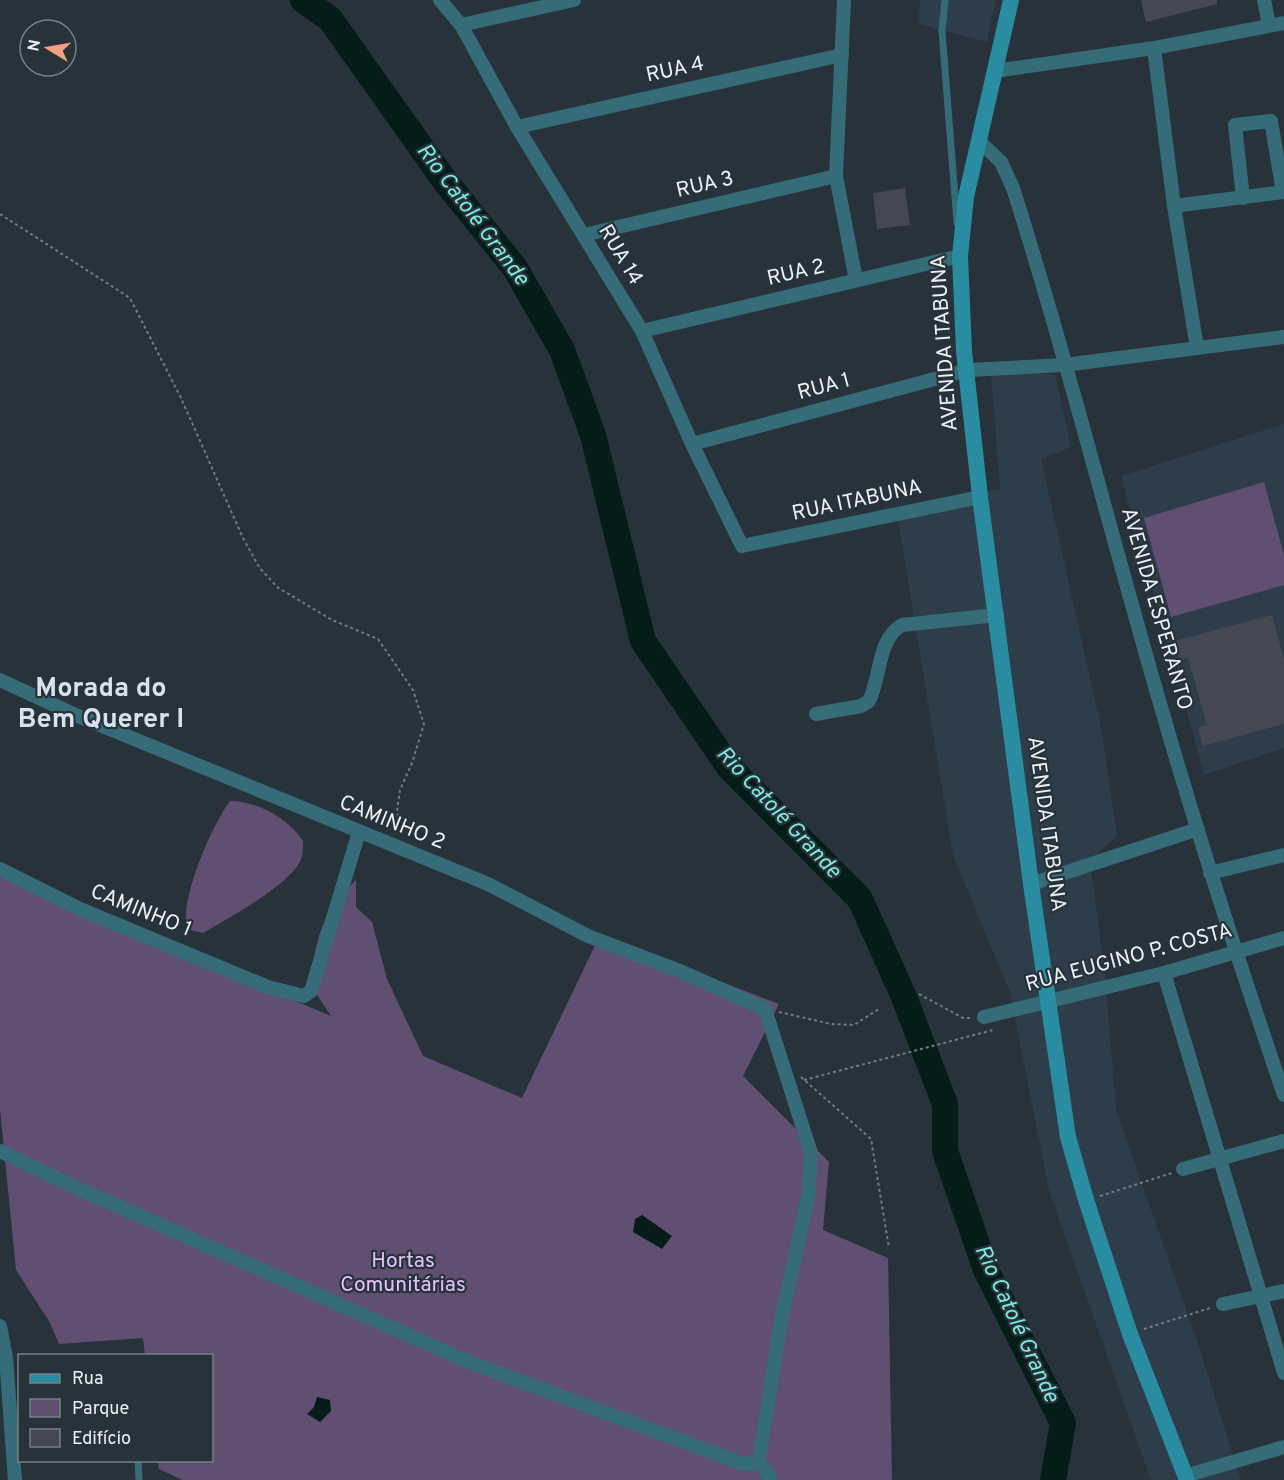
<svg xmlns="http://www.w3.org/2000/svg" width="1284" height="1480" viewBox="0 0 1284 1480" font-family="Overpass,sans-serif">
<rect width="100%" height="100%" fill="#28323b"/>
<g fill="#2e3d4a">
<polygon points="920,0 996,0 987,42 919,24"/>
<polygon points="991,372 1055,374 1071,447 1041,459 1101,727 1117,835 1090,861 1105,974 1116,1109 1199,1347 1241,1480 1151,1480 1049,1191 1010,992 953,856 896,507 1000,489"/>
<polygon points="1284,424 1284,748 1204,775 1121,476"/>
</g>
<g fill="#614f71">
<polygon points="1264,482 1284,555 1284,585 1171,617 1144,518"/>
<path d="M230,801C257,801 288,818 303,841C303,846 303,854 301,859C292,884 227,919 203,933L187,929C179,900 212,825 230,801Z"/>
<path d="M0,876L331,1016L310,984C317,936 320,915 356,880V907L372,922L387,979L423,1056L522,1098L600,935L779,1004L743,1076L829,1162L823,1230L888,1258L892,1480H182L159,1469L158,1461L212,1460V1356L145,1355L143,1338L59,1344L49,1321L16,1270L0,1109Z"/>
</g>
<g fill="#051c19">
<polygon points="642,1215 672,1236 662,1249 633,1232 635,1219"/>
<polygon points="317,1397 330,1400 331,1411 320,1422 307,1414 314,1407"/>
</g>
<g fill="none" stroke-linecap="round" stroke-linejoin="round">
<polyline stroke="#051c19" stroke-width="26" points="303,0 330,19 445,181 515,268 562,350 593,435 643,641 729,767 860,899 904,997 945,1104 945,1151 986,1270 1063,1423 1053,1480"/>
</g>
<g fill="#454753">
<polygon points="1141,0 1217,0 1217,4 1146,22"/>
<polygon points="905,188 910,225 877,229 873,193"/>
<polygon points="1272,615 1284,659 1284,724 1203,746 1198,727 1207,725 1188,658 1179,661 1174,641"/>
</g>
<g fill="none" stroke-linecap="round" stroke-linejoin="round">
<g stroke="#737c84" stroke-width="2" stroke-dasharray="3 3" stroke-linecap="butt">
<polyline points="0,214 130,298 181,398 243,538 259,567 277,587 332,620 378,639 413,690 424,724 412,763 400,790 397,811 403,833"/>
<polyline points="919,994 963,1018 970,1018"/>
<polyline points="779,1012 831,1024 854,1025 879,1009"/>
<polyline points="801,1077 871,1139 889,1248"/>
<polyline points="804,1080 993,1030"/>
<polyline points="1100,1196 1172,1173"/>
<polyline points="1144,1329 1210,1308"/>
</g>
<g stroke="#356c78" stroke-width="7">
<polyline points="945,0 942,31 957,223"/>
<polyline points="138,1460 139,1480"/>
</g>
<g stroke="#356c78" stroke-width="14">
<polyline points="440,0 461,25 517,127 642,331 692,444 742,546 980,497"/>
<polyline points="844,0 836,176 856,280"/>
<polyline points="1264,0 1269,25"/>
<polyline points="461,25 574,0"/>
<polyline points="1154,48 1174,206 1197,348"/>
<polyline points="995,71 1154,48 1284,23"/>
<polyline points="517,127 842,55"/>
<path d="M980,142L1001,162L1013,188C1068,362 1112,539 1163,714C1200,842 1241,969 1284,1095"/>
<polyline points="1243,198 1235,125 1271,121 1283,192"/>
<polyline points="1174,206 1284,192"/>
<polyline points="584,235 836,176"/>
<polyline points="642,331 960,256"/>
<polyline points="692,444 968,370 1064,365 1284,337"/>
<polyline points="0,680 78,716 488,884 588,936 680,971 765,1009 811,1153 809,1192 781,1321 759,1460 752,1464 741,1463 469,1362 79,1189 0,1151"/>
<path d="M816,714L861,706L869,701C881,678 877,639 902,625L997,615"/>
<polyline points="0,869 80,909 268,987 304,996 311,991 359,832"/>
<polyline points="1210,873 1284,855"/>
<polyline points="1031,884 1198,829"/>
<polyline points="1164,973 1284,1373"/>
<polyline points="984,1017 1164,973 1284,938"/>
<polyline points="1183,1169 1284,1141"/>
<polyline points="1223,1304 1284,1291"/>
<polyline points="0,1326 6,1357 15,1480"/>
<polyline points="759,1460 771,1480"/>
<polyline points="1185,1476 1284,1447"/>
</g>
<polyline stroke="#2a8ca0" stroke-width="16" points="1011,0 966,197 960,256 964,351 980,497 1031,884 1068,1137 1086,1200 1130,1334 1187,1480"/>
</g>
<g text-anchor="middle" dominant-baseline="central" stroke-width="4.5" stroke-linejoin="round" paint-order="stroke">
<g font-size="21" fill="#ebf2f7" stroke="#28323b">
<text transform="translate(675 70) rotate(-12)">RUA 4</text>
<text transform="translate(705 185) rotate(-13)">RUA 3</text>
<text transform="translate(620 255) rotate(59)">RUA 14</text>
<text transform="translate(796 273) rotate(-13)">RUA 2</text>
<text transform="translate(945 343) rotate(-94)">AVENIDA ITABUNA</text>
<text transform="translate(824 387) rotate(-15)">RUA 1</text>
<text transform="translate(857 501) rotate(-12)">RUA ITABUNA</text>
<text transform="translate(1156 609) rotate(74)">AVENIDA ESPERANTO</text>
<text transform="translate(392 823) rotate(22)">CAMINHO 2</text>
<text transform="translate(1046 824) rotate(82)">AVENIDA ITABUNA</text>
<text transform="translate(141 911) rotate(22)">CAMINHO 1</text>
<text transform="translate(1129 958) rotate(-15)">RUA EUGINO P. COSTA</text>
</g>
<g font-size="21" fill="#e2c3fd" stroke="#28323b">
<text x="403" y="1261">Hortas<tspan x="403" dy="24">Comunitárias</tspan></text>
</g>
<g font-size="22" font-style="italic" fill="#7cebdb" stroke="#28323b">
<text transform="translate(472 215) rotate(53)">Rio Catolé Grande</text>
<text transform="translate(778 813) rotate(47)">Rio Catolé Grande</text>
<text transform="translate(1016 1324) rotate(65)">Rio Catolé Grande</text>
</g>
<g font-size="27" font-weight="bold" fill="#d6e2ee" stroke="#28323b">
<text x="101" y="689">Morada do<tspan x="101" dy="31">Bem Querer I</tspan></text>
</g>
</g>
<rect x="18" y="1354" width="195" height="108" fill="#28323b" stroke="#767f86" stroke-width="1.5"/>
<rect x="30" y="1374" width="30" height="9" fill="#2a8ca0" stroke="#767f86" stroke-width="1.5"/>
<text x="72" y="1384" font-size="18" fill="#ebf2f7">Rua</text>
<rect x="30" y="1399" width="30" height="18" fill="#614f71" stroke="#767f86" stroke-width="1.5"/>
<text x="72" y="1414" font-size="18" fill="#ebf2f7">Parque</text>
<rect x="30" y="1429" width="30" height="18" fill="#454753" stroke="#767f86" stroke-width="1.5"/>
<text x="72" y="1444" font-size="18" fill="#ebf2f7">Edifício</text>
<g transform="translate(48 48) rotate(281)"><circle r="28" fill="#28323b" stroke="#767f86" stroke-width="1.5"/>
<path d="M0-4.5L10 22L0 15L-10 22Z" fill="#f2a07f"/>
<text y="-9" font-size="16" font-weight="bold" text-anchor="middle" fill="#ebf2f7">N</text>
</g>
</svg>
